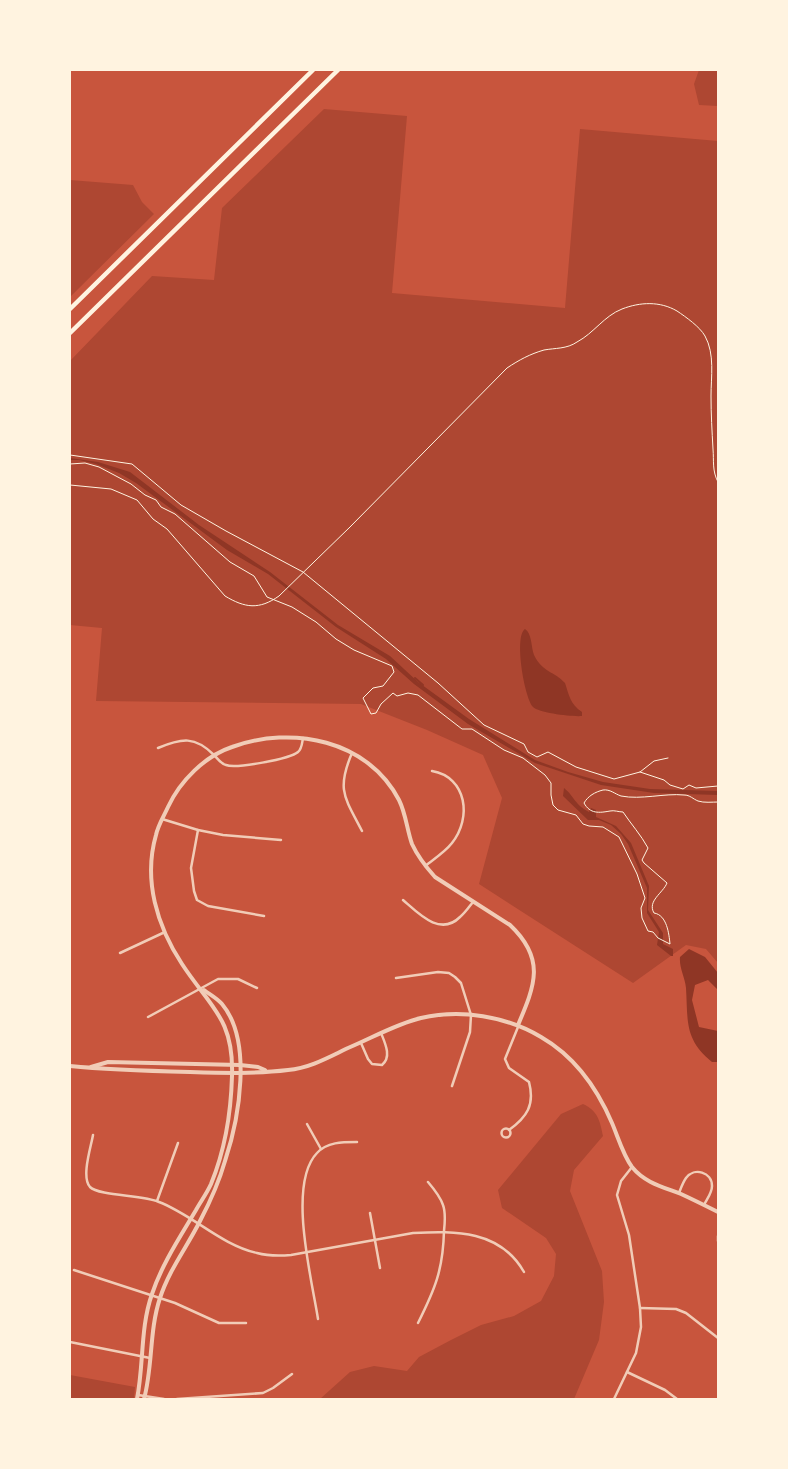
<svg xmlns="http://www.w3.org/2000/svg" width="788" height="1469" viewBox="0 0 788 1469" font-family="'Noto Serif',serif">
<rect width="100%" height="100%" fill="#c8553d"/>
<g fill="#ae4732">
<polygon points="699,70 718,70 718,106 699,105 694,84"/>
<polygon points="324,109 407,116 392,293 565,308 580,129 718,141 718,963 706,949 686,945 633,983 479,884 502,798 483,755 427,730 361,704 96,701 102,628 70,625 70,361 152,276 214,280 222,208"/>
<polygon points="70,180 133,185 142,202 154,214 70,297"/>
<path d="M583,1104C598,1111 600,1121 603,1136L574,1170L570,1191L602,1271L604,1302L599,1340L574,1399H320L350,1372L374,1366L407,1371L419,1357L451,1340L481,1325L514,1316L541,1301L554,1276L556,1254L546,1238L502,1208L498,1190L561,1114Z"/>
<polygon points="70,1375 135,1387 134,1399 70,1399"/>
</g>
<g fill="#8f3625">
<polygon points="70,458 98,462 130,472 199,525 270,572 338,625 390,656 418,682 469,719 535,760 568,772 603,782 650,789 718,791 718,795 654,793 601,785 535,763 468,724 414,684 386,659 336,627 268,574 227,550 136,483 119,473 96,464 79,460 70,460"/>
<path d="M525,629C532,633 531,647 534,655C543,673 554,671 565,683C569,695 570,704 582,712V716C573,717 539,713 533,707C524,696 514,636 525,629Z"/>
<path d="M564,788C575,797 574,804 589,812L591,808L596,810V817L616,826L631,843L649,886L648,910L663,933V944L673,949V956H671L657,945L659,932L647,913V888L628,844L621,834L611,825L599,820H588L563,796Z"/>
<path d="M689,949L705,957L718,973V990L708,980L695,985L692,1000L699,1027L718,1031V1062H712C684,1039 688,1021 686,988C685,977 679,968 680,957Z"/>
</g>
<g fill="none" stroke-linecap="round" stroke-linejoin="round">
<polyline stroke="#8f3625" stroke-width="2" points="415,678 423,685"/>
<g stroke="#fff3e0" stroke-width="1">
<polyline points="70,455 132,464 181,505 226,531 303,572 438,683 484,725 524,744 528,752 537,757 548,752 576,767 614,779 640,772 654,761 668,758"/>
<path d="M70,464L85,463L99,467L131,484L145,495L156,500L161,507L175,514L230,562L254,576L267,597L292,607L316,622L336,639L354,650L392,666L394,672L383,686L373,688L363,698L371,714L376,713L381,704L393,693L397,696L408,693L418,695L462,729H472L504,750L523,758L545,775L551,783V795L553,805L558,810L576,815L583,824L589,826L603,827L619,837L637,874L645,898L641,908L642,918L648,931L653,932L658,938L670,944C669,934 667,915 654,913C647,901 663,893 667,883L644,863L642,860L648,848C641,835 631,824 623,812C619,812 614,810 610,811C599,813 590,814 584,803C588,796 595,792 603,790C610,789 615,794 621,796C641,800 665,793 684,795C690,795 693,799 698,801C704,803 712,802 718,802"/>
<path d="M70,485L111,489L137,500L153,519L167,529L225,596C245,608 259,610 279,596L350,527L507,368C519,360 530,354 544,350C555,348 567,349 577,342C594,333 604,316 622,309C640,302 660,301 677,311C686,317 700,327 705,336C715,354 711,377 711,396C711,414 712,431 713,449C714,461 712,471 718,482"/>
<polyline points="640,772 664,780 670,785 683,789 689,785 696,788 718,786"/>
</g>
<g stroke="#f1ccb7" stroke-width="2.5">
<path d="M158,748C182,738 195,736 214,755C218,759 221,764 226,765C235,769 290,759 298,752C302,749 302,743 303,738"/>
<path d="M352,753C336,790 345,798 362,831"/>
<polyline points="162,819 198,830 223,835 281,840"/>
<polyline points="198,830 191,868 194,891 197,900 208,906 264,916"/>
<path d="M425,866C434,859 445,852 452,843C472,818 467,777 432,771"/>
<path d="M403,900C418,913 440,937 460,917C465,913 469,907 473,902"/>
<polyline points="120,953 165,932"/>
<polyline points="396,978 438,972 449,973 455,977 461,983 471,1015 470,1032 452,1086"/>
<polyline points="148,1017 218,979 238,979 257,988"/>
<path d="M361,1043L368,1059L372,1064L382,1065C392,1057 385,1043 381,1033"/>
<polyline points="307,1124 321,1149"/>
<circle cx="506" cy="1133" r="4.5"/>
<path d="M509,1130C527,1117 535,1105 529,1082L509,1068L505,1059L518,1027"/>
<path d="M93,1135C91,1147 81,1177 90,1187C99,1196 143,1195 159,1202C193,1215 221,1245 257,1253C268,1256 279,1256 291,1255L413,1233C456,1231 500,1230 524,1272"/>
<path d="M679,1193C681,1188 683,1182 686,1178C694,1167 712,1172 712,1186C712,1193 707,1199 704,1205"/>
<polyline points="157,1201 178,1143"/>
<polyline points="370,1213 380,1268"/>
<polyline points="718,1236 718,1241"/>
<polyline points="74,1270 175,1303 219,1323 246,1323"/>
<polyline points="640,1308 676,1309 686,1313 718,1338"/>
<path d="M318,1319C312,1280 287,1184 317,1153C327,1142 342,1142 357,1142"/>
<path d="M418,1323C435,1289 443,1270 444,1231C445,1222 446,1213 443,1205C440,1196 434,1189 428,1182"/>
<polyline points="70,1342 150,1358"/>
<polyline points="627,1372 665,1390 677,1399"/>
<polyline points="138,1395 164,1399"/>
<polyline points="177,1399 263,1393 273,1388 292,1374"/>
<polyline points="614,1399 636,1353 641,1327 640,1308 629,1235 617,1195 621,1181 632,1167"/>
</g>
<g stroke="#f1ccb7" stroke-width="4">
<path d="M70,1066C110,1070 150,1071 190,1072C223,1073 256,1074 288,1070C310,1068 329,1057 348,1048C372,1038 396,1024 421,1018C461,1009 506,1016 541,1037C574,1056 597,1088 612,1123C618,1137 623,1155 632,1167C645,1183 663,1187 681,1194C694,1200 706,1206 718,1212"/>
<polyline points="91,1067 108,1062 240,1065 258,1067 265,1070"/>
<path d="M137,1399C144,1364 140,1328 152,1294C162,1264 180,1237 196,1210C201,1201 207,1193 211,1184C225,1150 231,1112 232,1076C234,1018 210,1007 182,964C157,926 143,880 156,835C158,825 164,816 168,807C180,781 205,756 232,747C292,725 368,740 399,800C406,814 407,830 412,844C418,857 426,867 435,877L510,925C546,959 535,985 518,1025"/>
<path d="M144,1399C153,1366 149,1331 160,1298C169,1270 187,1247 200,1221C210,1202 219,1182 225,1161C239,1119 253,1041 222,1004C217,998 209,994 204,990"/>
</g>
<g stroke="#fff3e0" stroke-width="4.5">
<polyline points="70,309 313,70"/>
<polyline points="70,333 338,70"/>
</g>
</g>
<rect width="788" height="1469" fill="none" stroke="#fff3e0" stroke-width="142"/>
</svg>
